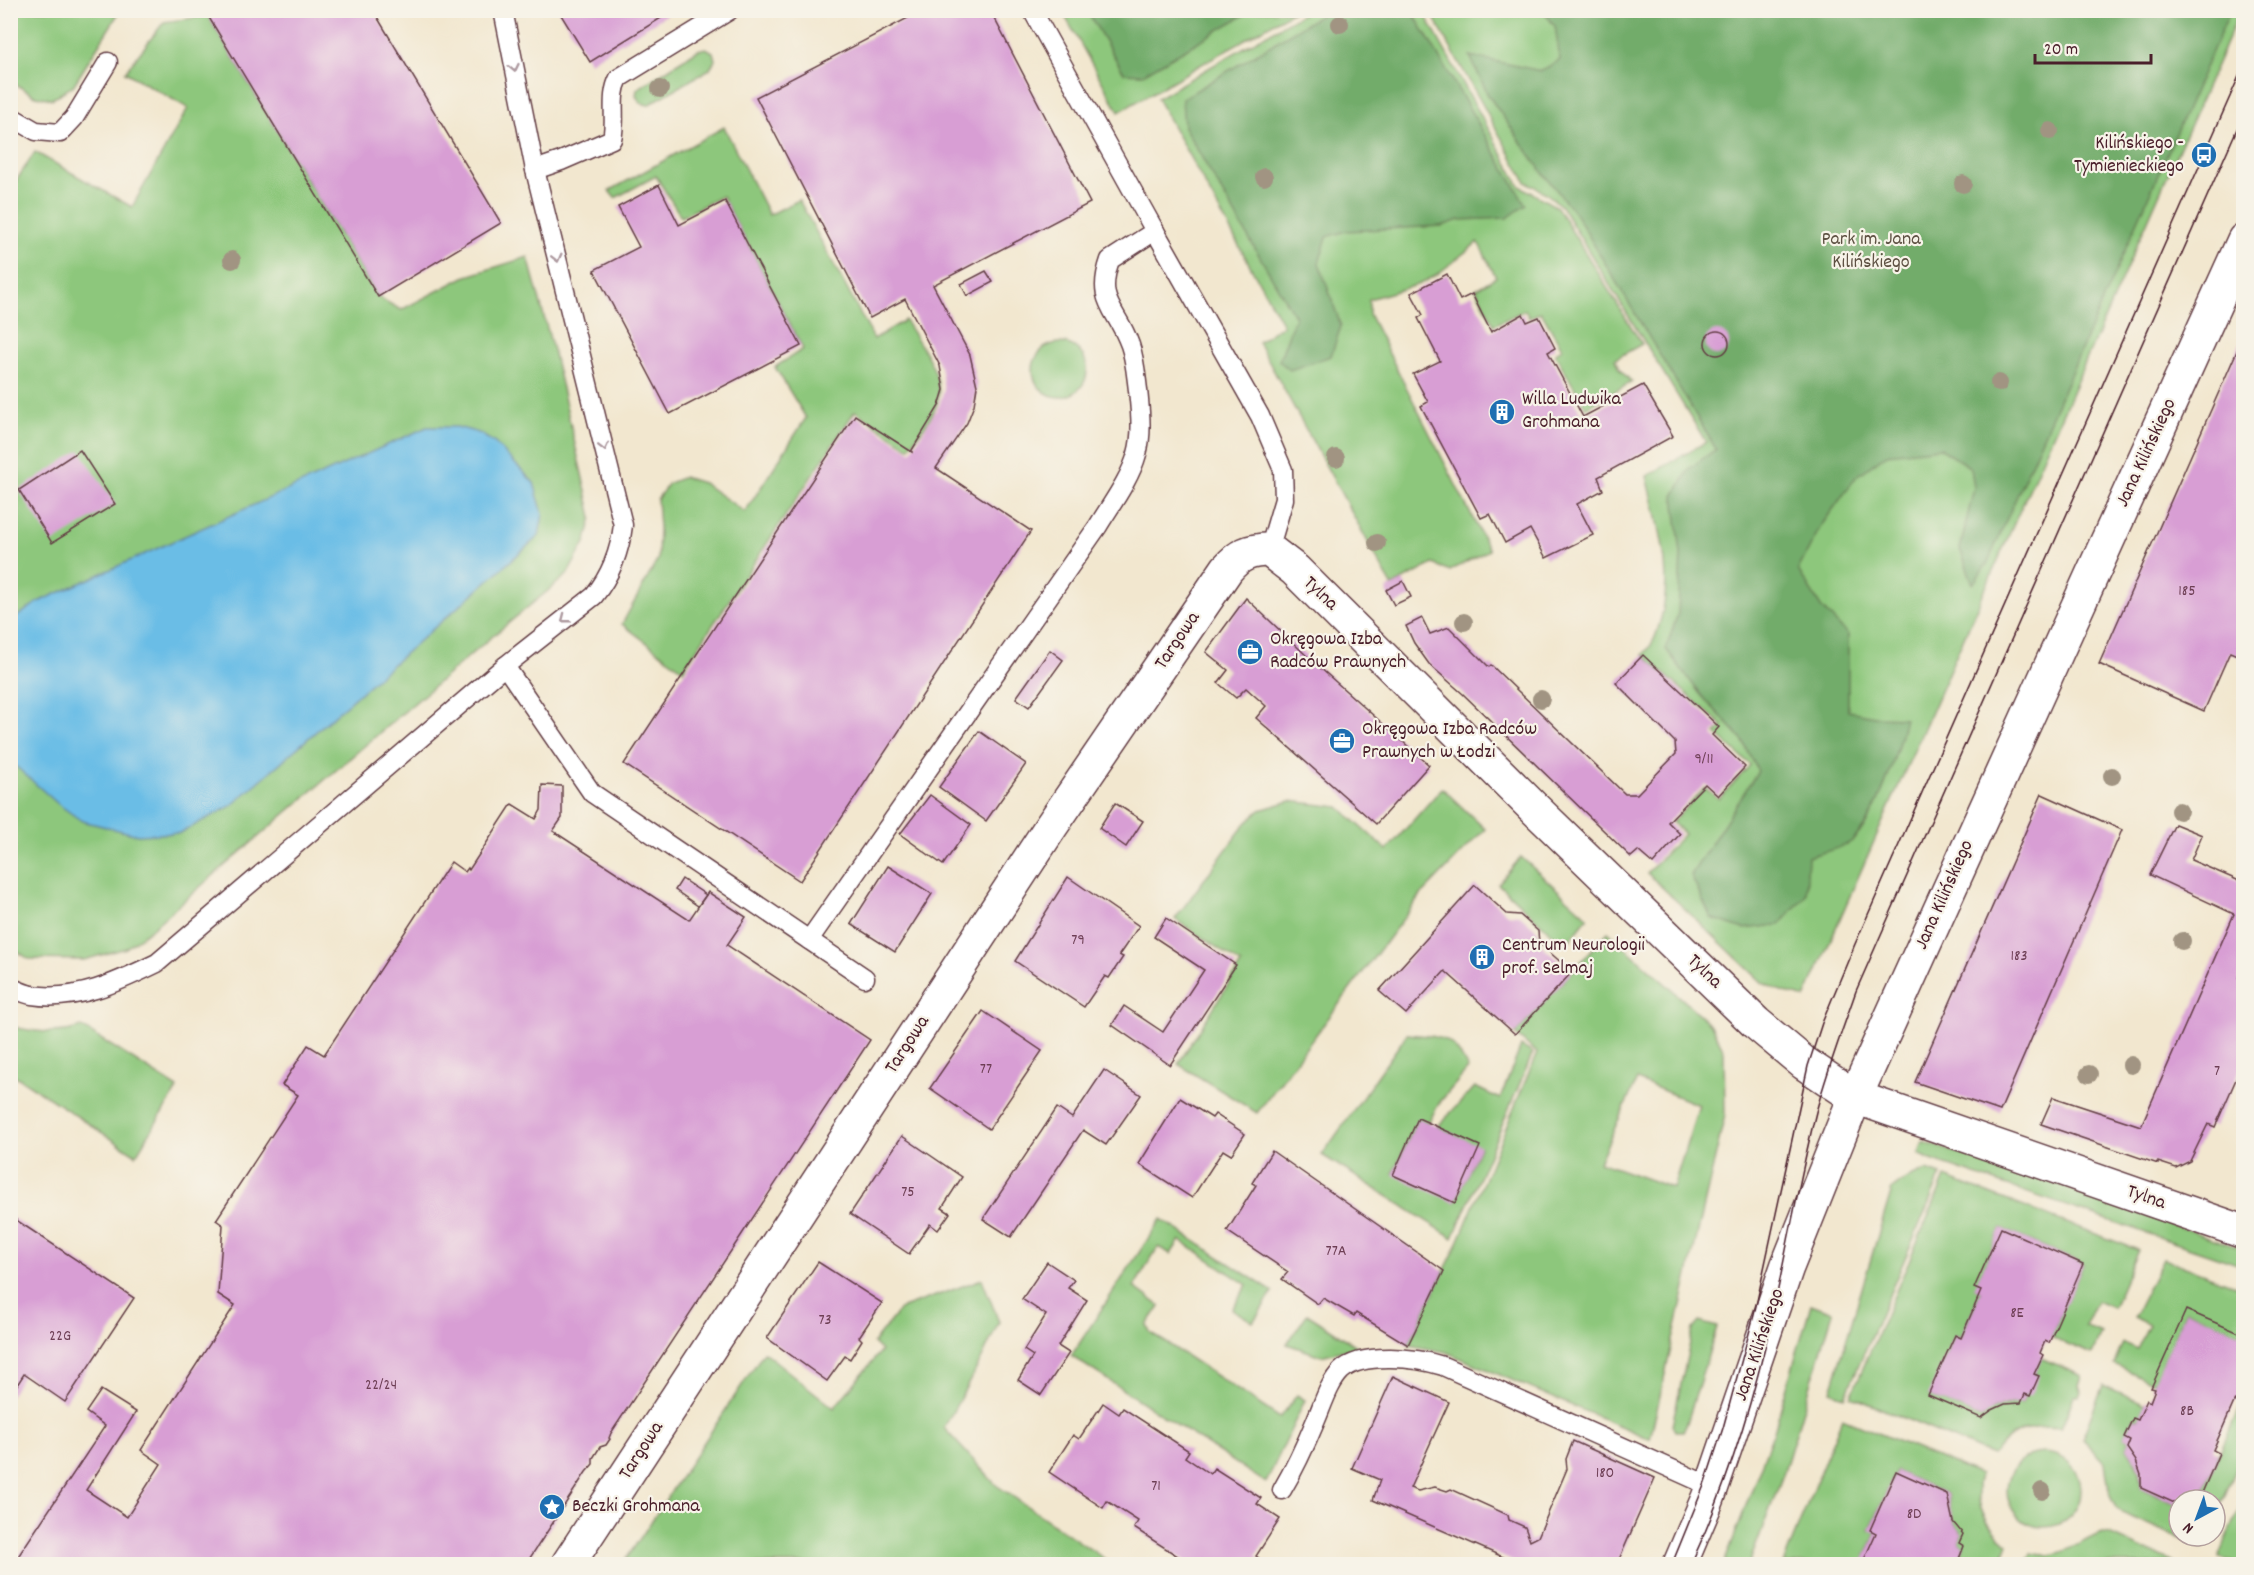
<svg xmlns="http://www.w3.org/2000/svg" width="2254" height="1575" viewBox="0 0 2254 1575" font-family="Dekko,sans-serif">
<rect width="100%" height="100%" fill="#f7f3e8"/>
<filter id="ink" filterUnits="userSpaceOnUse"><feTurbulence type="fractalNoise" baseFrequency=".0167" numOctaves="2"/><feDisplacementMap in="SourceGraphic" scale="12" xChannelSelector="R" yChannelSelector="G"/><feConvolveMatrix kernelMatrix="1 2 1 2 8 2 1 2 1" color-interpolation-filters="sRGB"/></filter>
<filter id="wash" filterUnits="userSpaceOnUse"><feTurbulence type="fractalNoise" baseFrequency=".008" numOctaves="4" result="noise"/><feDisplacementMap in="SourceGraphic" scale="24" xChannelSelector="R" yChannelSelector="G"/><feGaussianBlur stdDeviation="1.35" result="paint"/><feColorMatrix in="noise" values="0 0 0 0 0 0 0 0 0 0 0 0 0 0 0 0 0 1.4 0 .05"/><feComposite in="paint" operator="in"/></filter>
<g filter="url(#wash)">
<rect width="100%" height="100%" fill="#f2e7cf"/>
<g fill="#8dc77b" stroke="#6c7353" stroke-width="1.5" fill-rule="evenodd">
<polygon points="11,10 120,10 120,11 73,86 52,99 36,96 11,82"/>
<polygon points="1062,11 1294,11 1119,112"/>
<polygon points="1307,11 1423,11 1520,186 1557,207 1642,344 1615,359 1619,369 1632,382 1586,408 1555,354 1562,348 1541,312 1529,318 1525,310 1494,325 1476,289 1496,277 1478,242 1439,273 1420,284 1369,299 1369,314 1489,550 1450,571 1433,564 1392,586 1258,342 1283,325 1157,98"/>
<path d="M1430,11H2240L1805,998L1776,989L1763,983L1647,873L1684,834L1672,822L1705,788L1719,799L1750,765L1716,734L1723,726L1643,655C1653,645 1656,636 1660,622C1675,573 1658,524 1647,476L1706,442L1561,206L1546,193L1526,182Z"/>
<polygon points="208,16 378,297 401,310 464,277 528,257 554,354 592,517 586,541 567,575 482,645 151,929 126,948 84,960 29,959 11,947 10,190 35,152 132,207 188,108 125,72 164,22"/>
<polygon points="706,48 713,52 715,60 710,69 648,105 641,103 636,96 637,89 698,50"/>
<path d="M724,127L769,215L799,200L874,339L905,320C920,346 949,378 935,409C929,423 917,436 909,448L855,411L683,670L622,624L658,559L659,528L657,499L669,483L684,477L703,483L745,512L806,418L775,367L803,349L722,196L681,217L656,176L615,198L609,191Z"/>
<circle cx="1060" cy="370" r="27"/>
<polygon points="1442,788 1485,829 1421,895 1257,1113 1178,1064 1241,964 1175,919 1245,824 1260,810 1290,801 1339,807 1387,850"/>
<polygon points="1521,857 1588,917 1570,940 1560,941 1498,884"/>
<path d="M1608,932L1711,1025L1724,1051L1725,1115L1650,1439L1446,1352L1408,1345L1457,1245L1537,1053L1515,1034ZM1637,1080L1699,1105L1673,1188L1599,1162Z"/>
<path d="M10,1026C33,1032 60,1035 82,1027L178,1088L136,1155L11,1073Z"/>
<path d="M1407,1034C1442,1037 1452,1035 1468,1069L1440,1102L1428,1123L1418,1119L1393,1174L1455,1202L1480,1147L1437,1127L1475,1087L1500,1099L1521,1046L1533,1053L1453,1238L1322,1155Z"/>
<polygon points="1923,1142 2059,1185 2243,1249 2243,1266 1931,1160 1919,1154"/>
<polygon points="1926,1170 1941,1175 1845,1397 1831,1391 1892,1189 1904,1180"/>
<path d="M1945,1177L2138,1250L2113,1308L2097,1301L2085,1326L2101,1333L2092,1354L2051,1337L2083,1264L2001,1228L1975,1288L1981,1291L1961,1338L1955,1335L1929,1395L1981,1418C1994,1407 2004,1404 2021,1403L2025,1394L2038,1376L2034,1374L2041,1358L2082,1376L2079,1385L2081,1392L2079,1396H2074L2061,1428C2028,1425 2013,1430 1992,1455L1851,1396Z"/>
<polygon points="1161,1219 1273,1292 1253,1322 1232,1309 1247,1285 1180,1240 1171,1254 1158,1247 1134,1287 1160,1306 1147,1325 1150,1332 1280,1418 1297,1395 1305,1400 1266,1483 1071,1356"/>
<polygon points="2163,1259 2243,1288 2243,1335 2186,1310 2154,1383 2114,1364 2123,1343 2137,1349 2149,1325 2134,1317"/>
<polygon points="982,1279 999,1322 980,1362 944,1428 996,1485 1112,1564 623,1564 764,1352 834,1408 881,1351 873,1343 900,1309"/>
<polygon points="1811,1304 1833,1312 1784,1472 1749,1564 1724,1564 1774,1431"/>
<polygon points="1307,1314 1358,1347 1321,1356 1287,1344"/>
<polygon points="1699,1322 1717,1327 1686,1426 1683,1431 1675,1431 1672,1425 1693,1329"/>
<path d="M2103,1385L2146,1404L2138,1420L2133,1418L2124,1437L2130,1440L2127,1448C2136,1462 2141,1472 2141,1488L2179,1506V1536H2207L2202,1548L2122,1513L2116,1508L2110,1496L2105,1463L2082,1439Z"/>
<polygon points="2243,1399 2243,1453 2215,1518 2215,1500 2199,1500"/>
<path d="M1842,1418L1980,1475C1972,1503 1988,1527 2008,1544L2000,1564H1948L1949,1561L1957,1564L1964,1546L1959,1543L1963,1534L1953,1522L1947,1494L1896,1471L1870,1530L1876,1533L1862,1564H1783Z"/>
<circle cx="2044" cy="1490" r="37"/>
<polygon points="2243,1500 2243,1564 2236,1564 2219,1557"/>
<path d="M2102,1533L2109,1534L2177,1564H2026L2031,1553C2062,1561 2075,1543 2102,1533Z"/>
</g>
<g fill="#72ac6b" stroke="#5e664b" stroke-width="1.5">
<polygon points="1087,11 1251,11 1143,74 1124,73"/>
<polygon points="1327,11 1412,11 1526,205 1507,218 1459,220 1442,226 1346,231 1327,237 1319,263 1341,326 1331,356 1290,370 1279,361 1295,317 1184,127 1182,99"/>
<path d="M1543,11H2230L1987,564L1973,584L1960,549L1974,488L1971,468L1940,448L1887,454L1856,477L1821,526L1798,570L1821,607L1848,635V711L1880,717L1905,718C1898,751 1877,819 1852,841C1844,848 1819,853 1808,857L1806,895L1779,925L1743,929L1711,918L1691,875L1758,771L1741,738L1701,695L1666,649L1678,613L1681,554L1674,496L1690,468L1716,449L1575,213L1542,172L1488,95L1470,56L1541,71L1560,60L1555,26Z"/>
</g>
<polygon fill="#6bbde6" stroke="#5a6e88" stroke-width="1.5" points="427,427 457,427 479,433 495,443 534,483 543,514 539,536 231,806 180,833 138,835 82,821 58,804 11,762 11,621 38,602"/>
<g id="blocks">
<g fill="#d89ed4">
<polygon points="218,10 373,10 501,223 378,297 208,16"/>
<polygon points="558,10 674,10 590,62"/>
<polygon points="907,10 990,10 1090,203 933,285 970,355 977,386 974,405 967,423 936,468 1031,531 800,881 624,764 855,415 912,452 912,450 939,406 944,390 940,366 905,299 870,318 756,97 910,17"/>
<polygon points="659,185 679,225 725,201 801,346 670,414 594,270 639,247 618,207"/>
<polygon points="986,271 993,282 967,296 961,284"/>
<polygon points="1447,274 1460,300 1472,294 1491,332 1523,314 1527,322 1539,317 1555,348 1548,352 1583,417 1643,385 1673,436 1598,477 1603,490 1577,504 1593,535 1546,558 1530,529 1505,543 1490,514 1481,518 1421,406 1428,402 1413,374 1440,361 1418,318 1423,315 1411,293"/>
<circle cx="1717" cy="343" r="12"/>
<polygon points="2244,335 2244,658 2230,652 2204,711 2099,664"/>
<polygon points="80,450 115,504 52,543 19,490"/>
<polygon points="1403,581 1411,597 1394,605 1386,590"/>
<polygon points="1246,598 1309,658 1429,765 1376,824 1256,718 1266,706 1246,688 1236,698 1218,683 1228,670 1206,652"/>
<polygon points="1422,618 1430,634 1449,627 1489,667 1491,665 1625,794 1637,794 1676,754 1675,742 1616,683 1643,655 1719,727 1712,735 1745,767 1718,796 1705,784 1668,822 1680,834 1653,864 1638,851 1631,857 1463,694 1429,664 1414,643 1406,626"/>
<polygon points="1050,650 1063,660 1029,707 1016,698"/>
<polygon points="979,731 1026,764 986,821 939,787"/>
<polygon points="542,785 562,786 562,818 553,831 689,920 708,892 746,917 727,945 870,1040 611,1433 609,1438 610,1439 606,1445 600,1447 593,1458 593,1464 586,1472 528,1561 521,1564 13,1564 105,1426 86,1412 101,1390 136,1412 86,1490 127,1517 161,1464 141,1450 235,1305 218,1294 223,1225 216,1220 298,1095 282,1085 308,1045 324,1055 451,862 465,872 468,868 469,870 512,804 536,819 541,810"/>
<polygon points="2042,794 2122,830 2000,1111 1915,1082"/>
<polygon points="930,795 971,825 943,865 900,834"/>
<polygon points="1115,803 1143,821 1126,847 1099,828"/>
<polygon points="2175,824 2202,835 2191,860 2244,883 2244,965 2238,978 2244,980 2244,1061 2215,1127 2208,1124 2190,1161 2176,1168 2158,1162 2158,1164 2041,1124 2053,1097 2141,1126 2234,914 2150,875"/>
<polygon points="888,866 932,894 895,952 851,924"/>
<polygon points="1068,877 1139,926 1119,955 1123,957 1109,978 1105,976 1084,1007 1015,961"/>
<polygon points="682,879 706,895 698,906 675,890"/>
<polygon points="1475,885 1507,914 1520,915 1538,931 1539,943 1572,972 1515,1034 1445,971 1406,1014 1379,991"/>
<polygon points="1166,918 1236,965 1170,1065 1112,1025 1124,1006 1163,1032 1204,970 1154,937"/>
<polygon points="983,1011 1042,1051 989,1129 930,1088"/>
<polygon points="1104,1070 1141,1095 1106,1145 1083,1130 1011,1237 983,1219 1057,1108 1072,1118"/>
<polygon points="1180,1098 1212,1118 1215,1114 1245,1134 1231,1155 1223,1150 1192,1198 1139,1164"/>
<polygon points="1418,1118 1480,1146 1455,1203 1393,1175"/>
<polygon points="902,1136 962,1177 942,1208 950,1213 938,1230 930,1224 909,1254 850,1214"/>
<polygon points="1272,1151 1444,1271 1408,1345 1356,1313 1354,1316 1323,1298 1318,1304 1282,1279 1288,1272 1227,1231 1256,1185 1252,1183"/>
<polygon points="10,1216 134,1298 65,1402 24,1374 10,1396"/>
<polygon points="2001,1228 2083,1264 2049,1343 2045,1341 2040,1353 2043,1355 2034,1374 2039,1376 2030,1396 2025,1394 2021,1403 2005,1404 1992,1410 1981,1418 1928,1395 1955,1335 1961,1338 1981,1291 1974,1288"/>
<polygon points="818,1262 882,1303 859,1337 862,1340 850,1359 845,1356 827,1381 767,1338"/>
<polygon points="1047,1262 1074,1280 1068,1288 1087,1300 1058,1346 1069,1353 1041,1395 1018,1380 1033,1356 1024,1350 1046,1315 1022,1299"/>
<polygon points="2186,1310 2244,1335 2244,1400 2242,1403 2235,1400 2213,1450 2219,1453 2199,1500 2179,1500 2179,1505 2141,1488 2141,1475 2136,1461 2127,1448 2130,1440 2124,1437 2133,1418 2138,1420 2147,1400 2150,1402 2155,1389 2151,1388"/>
<polygon points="1393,1376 1449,1402 1410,1488 1418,1491 1435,1487 1447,1491 1451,1489 1508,1515 1509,1520 1525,1527 1530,1541 1538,1537 1567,1469 1566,1459 1573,1441 1655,1478 1617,1564 1519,1564 1373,1500 1380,1480 1352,1468"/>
<polygon points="1103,1403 1119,1414 1123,1408 1189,1451 1185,1457 1210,1474 1214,1468 1261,1498 1257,1504 1280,1519 1256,1556 1260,1559 1257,1564 1190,1564 1134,1528 1138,1521 1107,1501 1103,1508 1049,1472 1073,1435 1079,1439"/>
<polygon points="1896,1471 1947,1494 1953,1522 1963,1534 1959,1543 1964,1546 1957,1564 1949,1561 1948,1564 1862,1564 1876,1533 1870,1530"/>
</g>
</g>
</g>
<g filter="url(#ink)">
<use href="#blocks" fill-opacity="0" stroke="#633d44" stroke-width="1.5"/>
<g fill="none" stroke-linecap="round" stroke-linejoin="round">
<g stroke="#633d44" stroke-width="21">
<g id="lane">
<polyline points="10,116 36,131 60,133 74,118 108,62"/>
<path d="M535,170L561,161L612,139C617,118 609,97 619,78L730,10"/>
<polyline points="1155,231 1260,416 1283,470 1284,499 1269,550"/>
<polyline points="505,666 592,793 865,978"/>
<path d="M809,940L1098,526C1112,503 1130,479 1137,454C1143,433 1140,410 1138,390C1136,375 1135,359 1130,345C1117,308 1095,303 1110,260L1155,231L1032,10"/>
<path d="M10,987C17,990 25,994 32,995C77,1002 118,982 157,963L505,666L594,596C610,576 620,551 623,525L535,170L503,10"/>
<path d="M1282,1490C1295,1468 1306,1444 1316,1420C1323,1404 1329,1383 1341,1371C1362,1351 1418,1358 1443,1366L1712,1487"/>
</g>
</g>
<g stroke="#633d44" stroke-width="36">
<path id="street" d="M568,1564L1050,828L1227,569C1239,555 1249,550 1269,550L1295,570L1533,807L1756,1023L1804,1063L1855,1097L2244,1232"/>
</g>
<g stroke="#633d44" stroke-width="36">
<polyline id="secondary" points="1680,1564 1708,1498 1787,1267 1855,1097 2244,240"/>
</g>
<use href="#lane" stroke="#fff" stroke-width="18"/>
<use href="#street" stroke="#fff" stroke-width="33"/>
<use href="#secondary" stroke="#fff" stroke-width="33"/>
<g stroke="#4a1f2b" stroke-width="1.5">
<polyline points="1672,1564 1705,1483 1723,1428 1754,1315 1808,1066 1822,1023 1855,944 2244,65"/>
<path d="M1691,1564C1727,1486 1753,1402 1772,1317C1787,1249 1799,1180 1816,1112C1827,1071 1842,1031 1856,991L2244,113"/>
</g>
</g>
<g fill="#a19482">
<circle cx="1340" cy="24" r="9"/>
<circle cx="660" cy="89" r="9"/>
<circle cx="2050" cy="131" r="9"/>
<circle cx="1264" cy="177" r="9"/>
<circle cx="1963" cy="184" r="9"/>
<circle cx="232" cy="260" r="9"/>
<circle cx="1999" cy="383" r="9"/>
<circle cx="1336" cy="458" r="9"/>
<circle cx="1377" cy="543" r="9"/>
<circle cx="1464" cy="622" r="9"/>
<circle cx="1541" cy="699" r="9"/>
<circle cx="2112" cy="776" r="9"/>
<circle cx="2179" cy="811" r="9"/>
<circle cx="2182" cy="941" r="9"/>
<circle cx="2131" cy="1065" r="9"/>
<circle cx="2089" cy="1074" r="9"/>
<circle cx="2042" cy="1491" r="9"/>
</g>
<defs><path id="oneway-chevron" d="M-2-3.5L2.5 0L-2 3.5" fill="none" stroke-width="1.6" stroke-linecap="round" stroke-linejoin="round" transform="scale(1.5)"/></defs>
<g stroke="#ae9aa0">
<use href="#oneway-chevron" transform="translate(514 68) rotate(78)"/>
<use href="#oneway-chevron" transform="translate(557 258) rotate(76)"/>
<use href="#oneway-chevron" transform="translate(604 447) rotate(76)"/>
<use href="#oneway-chevron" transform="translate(565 619) rotate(142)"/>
</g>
</g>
<defs>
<g id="bus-disc" transform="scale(1.35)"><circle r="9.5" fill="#1f6fb2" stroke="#f7f3e8"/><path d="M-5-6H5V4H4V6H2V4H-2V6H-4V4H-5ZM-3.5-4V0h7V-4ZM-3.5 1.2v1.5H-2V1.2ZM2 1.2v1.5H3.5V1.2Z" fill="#fff"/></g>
<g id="building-disc" transform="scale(1.35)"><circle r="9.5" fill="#1f6fb2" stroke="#f7f3e8"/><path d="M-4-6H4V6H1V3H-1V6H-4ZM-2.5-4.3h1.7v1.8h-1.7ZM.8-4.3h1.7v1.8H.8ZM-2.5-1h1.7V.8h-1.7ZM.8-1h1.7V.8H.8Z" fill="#fff"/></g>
<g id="office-disc" transform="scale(1.35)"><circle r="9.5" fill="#1f6fb2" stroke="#f7f3e8"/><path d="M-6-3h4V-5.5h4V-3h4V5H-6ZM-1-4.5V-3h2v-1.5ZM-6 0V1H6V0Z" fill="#fff"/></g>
<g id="sight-disc" transform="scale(1.35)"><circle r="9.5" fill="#1f6fb2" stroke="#f7f3e8"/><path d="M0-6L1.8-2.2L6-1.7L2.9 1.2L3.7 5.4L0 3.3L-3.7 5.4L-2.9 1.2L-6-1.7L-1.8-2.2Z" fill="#fff"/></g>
</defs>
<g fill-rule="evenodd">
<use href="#bus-disc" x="2204" y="155"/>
<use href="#building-disc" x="1502" y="412"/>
<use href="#office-disc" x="1250" y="652"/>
<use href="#office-disc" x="1342" y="741"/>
<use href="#building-disc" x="1482" y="957"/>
<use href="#sight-disc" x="552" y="1507"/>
</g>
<g text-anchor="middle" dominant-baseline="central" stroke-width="4.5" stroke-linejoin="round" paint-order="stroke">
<g font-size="16" fill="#6e3f55">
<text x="2187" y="591">185</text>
<text x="1704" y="759">9/11</text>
<text x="1078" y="940">79</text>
<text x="2019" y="956">183</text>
<text x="986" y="1069">77</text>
<text x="2217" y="1071">7</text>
<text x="908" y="1192">75</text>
<text x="1336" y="1251">77A</text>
<text x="2017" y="1313">8E</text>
<text x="825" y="1320">73</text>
<text x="60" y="1336">22G</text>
<text x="381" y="1385">22/24</text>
<text x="2187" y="1411">8B</text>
<text x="1605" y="1473">180</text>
<text x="1156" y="1486">71</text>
<text x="1914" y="1514">8D</text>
</g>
<g font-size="20" fill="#4a1f2b" stroke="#f7f3e8" text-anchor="start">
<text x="2184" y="144" text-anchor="end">Kilińskiego -<tspan x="2184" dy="23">Tymienieckiego</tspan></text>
<text x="1522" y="400">Willa Ludwika<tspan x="1522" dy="23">Grohmana</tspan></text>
<text x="1270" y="640">Okręgowa Izba<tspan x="1270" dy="23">Radców Prawnych</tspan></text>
<text x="1362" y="730">Okręgowa Izba Radców<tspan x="1362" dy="23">Prawnych w Łodzi</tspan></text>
<text x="1502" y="946">Centrum Neurologii<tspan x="1502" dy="23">prof. Selmaj</tspan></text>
<text x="572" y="1507">Beczki Grohmana</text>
</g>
<g font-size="20" fill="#5e5143" stroke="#f7f3e8">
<text x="1871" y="240">Park im. Jana<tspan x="1871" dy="23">Kilińskiego</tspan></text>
</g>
<g font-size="20" fill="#4a1f2b" stroke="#f7f3e8">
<text transform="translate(2147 453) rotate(-65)">Jana Kilińskiego</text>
<text transform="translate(1320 594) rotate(44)">Tylna</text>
<text transform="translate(1178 641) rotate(-56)">Targowa</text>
<text transform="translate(1945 895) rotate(-66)">Jana Kilińskiego</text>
<text transform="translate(1704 972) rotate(44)">Tylna</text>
<text transform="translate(908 1045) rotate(-57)">Targowa</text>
<text transform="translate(2146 1198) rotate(19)">Tylna</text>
<text transform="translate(1760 1345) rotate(-71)">Jana Kilińskiego</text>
<text transform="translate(642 1451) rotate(-57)">Targowa</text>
</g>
</g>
<rect width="2254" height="1575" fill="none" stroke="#f7f3e8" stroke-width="36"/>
<g transform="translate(2197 1518) rotate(221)"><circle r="28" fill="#f7f3e8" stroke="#b29e9c" stroke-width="1.5"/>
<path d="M0-4.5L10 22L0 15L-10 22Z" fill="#1f6fb2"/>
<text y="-9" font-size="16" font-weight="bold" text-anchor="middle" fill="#4a1f2b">N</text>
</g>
<path d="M2035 54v9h116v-9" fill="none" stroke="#4a1f2b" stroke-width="3"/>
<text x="2044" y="54" font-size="18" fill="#4a1f2b" stroke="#f7f3e8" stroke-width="4.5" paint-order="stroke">20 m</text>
</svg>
